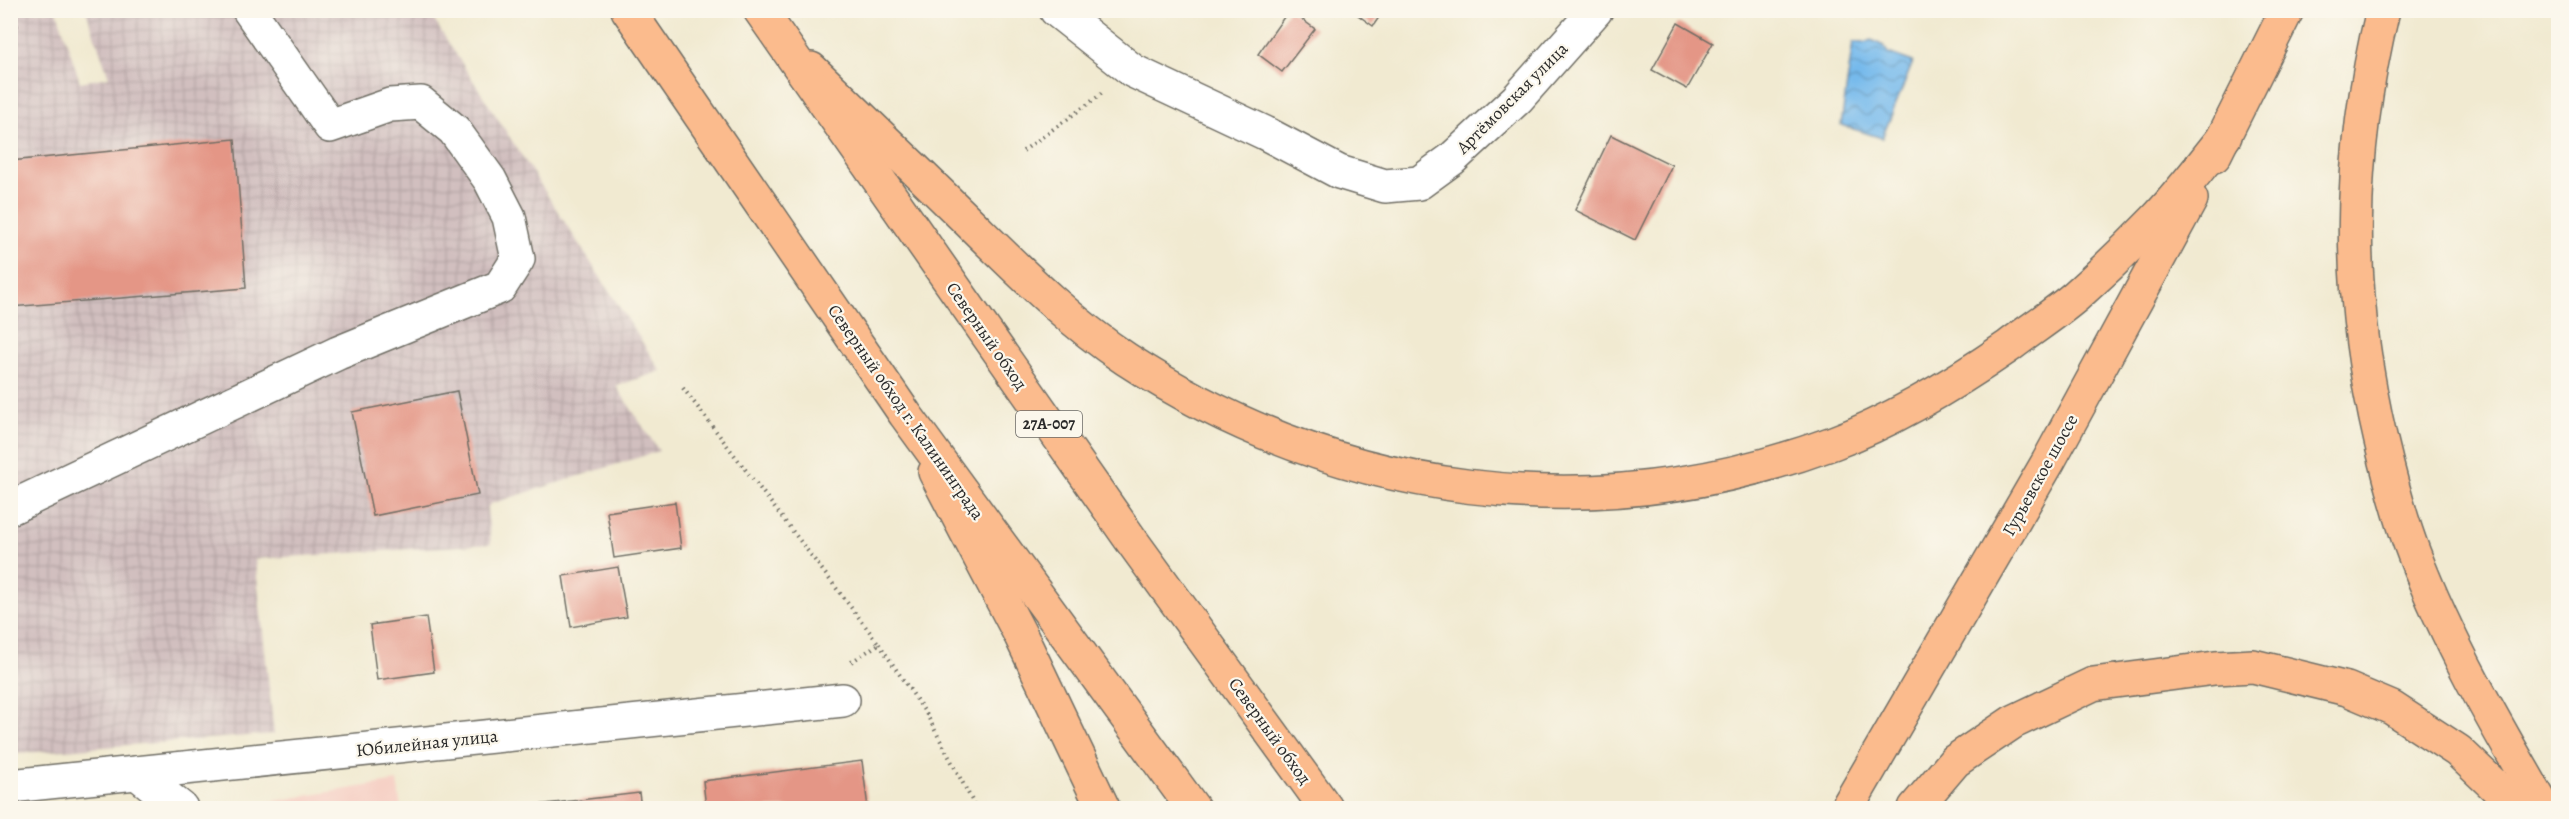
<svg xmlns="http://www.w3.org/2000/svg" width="2569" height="819" viewBox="0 0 2569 819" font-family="Alegreya,serif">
<defs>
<pattern id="industrial-grid" width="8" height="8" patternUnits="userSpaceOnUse" patternTransform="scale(1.5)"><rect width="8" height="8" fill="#d1bfbf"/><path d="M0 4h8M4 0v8" fill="none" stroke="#b4a4a4"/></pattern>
<pattern id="water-waves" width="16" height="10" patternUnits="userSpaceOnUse" patternTransform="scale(1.5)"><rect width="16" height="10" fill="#76baec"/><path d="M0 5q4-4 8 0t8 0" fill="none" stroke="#6197bf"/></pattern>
</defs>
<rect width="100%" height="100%" fill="#fbf7ec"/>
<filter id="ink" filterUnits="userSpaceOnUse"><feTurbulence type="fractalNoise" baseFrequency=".0167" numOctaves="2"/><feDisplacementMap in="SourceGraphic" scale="12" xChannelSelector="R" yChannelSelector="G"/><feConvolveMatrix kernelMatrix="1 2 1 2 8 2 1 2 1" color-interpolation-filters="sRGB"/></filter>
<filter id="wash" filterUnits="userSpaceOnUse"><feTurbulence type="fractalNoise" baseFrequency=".008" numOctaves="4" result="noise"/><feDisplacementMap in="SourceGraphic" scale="24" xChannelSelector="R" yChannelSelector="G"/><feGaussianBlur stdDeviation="1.35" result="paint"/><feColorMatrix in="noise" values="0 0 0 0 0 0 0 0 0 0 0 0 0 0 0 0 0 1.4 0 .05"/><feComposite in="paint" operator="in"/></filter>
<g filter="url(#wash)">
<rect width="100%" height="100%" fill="#f1ead1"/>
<polygon fill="#f6d1c6" points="397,781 401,808 231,808"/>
<polygon fill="url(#industrial-grid)" points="11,11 57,11 80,82 109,77 86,11 428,11 661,371 616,386 659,451 490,504 487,509 491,544 255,559 274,734 11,754"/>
<polygon fill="url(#water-waves)" stroke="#50728c" stroke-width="1.5" points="1871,40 1884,46 1888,53 1913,62 1882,138 1841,125 1853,42 1864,43"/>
<g id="blocks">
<g fill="#e49686">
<polygon points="10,10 13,10 18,26 10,28"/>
<polygon points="1289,10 1315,29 1282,72 1258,54"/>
<polygon points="1351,10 1384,10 1373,26"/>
<polygon points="1678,23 1713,43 1687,89 1652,70"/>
<polygon points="1611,135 1672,165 1635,240 1575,210"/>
<polygon points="235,139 246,288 10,307 10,161"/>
<polygon points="457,391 478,495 373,516 352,412"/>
<polygon points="675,502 681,548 614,558 607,512"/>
<polygon points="618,567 627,617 571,627 563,576"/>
<polygon points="426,617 434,672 377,680 370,625"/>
<polygon points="862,761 868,808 706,808 703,781"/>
<polygon points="639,793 641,808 529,808 529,806"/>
</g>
</g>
</g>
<g filter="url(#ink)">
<use href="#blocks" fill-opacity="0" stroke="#706e65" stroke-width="1.5"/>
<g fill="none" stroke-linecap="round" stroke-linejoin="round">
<g stroke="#706e65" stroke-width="36">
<g id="minor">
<polyline points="1056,10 1133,71 1265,133 1339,172 1385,186 1419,183 1452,159 1517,99 1596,10"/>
<polyline points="10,508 338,353 500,287 518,259 509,217 490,180 454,130 421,103 390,105 330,126 249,10"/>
<polyline points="137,773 181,808"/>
<polyline points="10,786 843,700"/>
</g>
</g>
<g stroke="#706e65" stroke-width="36">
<g id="major">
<path d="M2383,10C2347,158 2346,293 2381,441C2390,479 2400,518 2414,554C2448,643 2497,727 2544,808"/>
<path d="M811,69C864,120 916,170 968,221C1018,270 1067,320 1126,359C1339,498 1594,532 1833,443C1895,420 1954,384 2009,346C2031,329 2055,314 2076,296C2103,272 2130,246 2155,220C2180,194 2202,164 2225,136"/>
<polyline points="2214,156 2287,10"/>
<polyline points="935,472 1021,636 1103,808"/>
<polyline points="1847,808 2048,462 2191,199"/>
<polyline points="1915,808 1955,761 2013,722 2093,684 2215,668 2253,666 2347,689 2392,708 2458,751 2518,808"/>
</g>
</g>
<g stroke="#706e65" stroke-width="36">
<g id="highway">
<polyline points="628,10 905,414 1193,808"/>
<polyline points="760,10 1129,537 1326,808"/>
</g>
</g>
<g stroke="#706e65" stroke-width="4" stroke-dasharray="1.5 4.5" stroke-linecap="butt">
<polyline points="1023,151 1103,93"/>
<polyline points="683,388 879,644 848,664"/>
<polyline points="879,644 927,715 976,808"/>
</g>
<use href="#minor" stroke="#fff" stroke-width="33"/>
<use href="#major" stroke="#fbbb8d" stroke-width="33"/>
<use href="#highway" stroke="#fbbb8d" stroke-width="33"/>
</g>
</g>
<g text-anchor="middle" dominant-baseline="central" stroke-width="4.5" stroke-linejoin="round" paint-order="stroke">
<rect fill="#fbf7ec" stroke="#696865" stroke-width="1.5" x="1016" y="411" width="66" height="26" rx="4.5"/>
<g font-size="16" font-weight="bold" fill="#2b2b2b">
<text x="1049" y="424">27А-007</text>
</g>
<g font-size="18" fill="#2b2b2b" stroke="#fbf7ec">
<text transform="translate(1512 98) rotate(-45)">Артёмовская улица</text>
<text transform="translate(987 336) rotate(55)">Северный обход</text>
<text transform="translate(906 412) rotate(55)">Северный обход г. Калининграда</text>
<text transform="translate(2040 475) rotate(-61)">Гурьевское шоссе</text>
<text transform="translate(1270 731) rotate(54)">Северный обход</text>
<text transform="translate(427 743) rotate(-6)">Юбилейная улица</text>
</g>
</g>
<rect width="2569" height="819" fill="none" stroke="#fbf7ec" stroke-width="36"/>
</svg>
